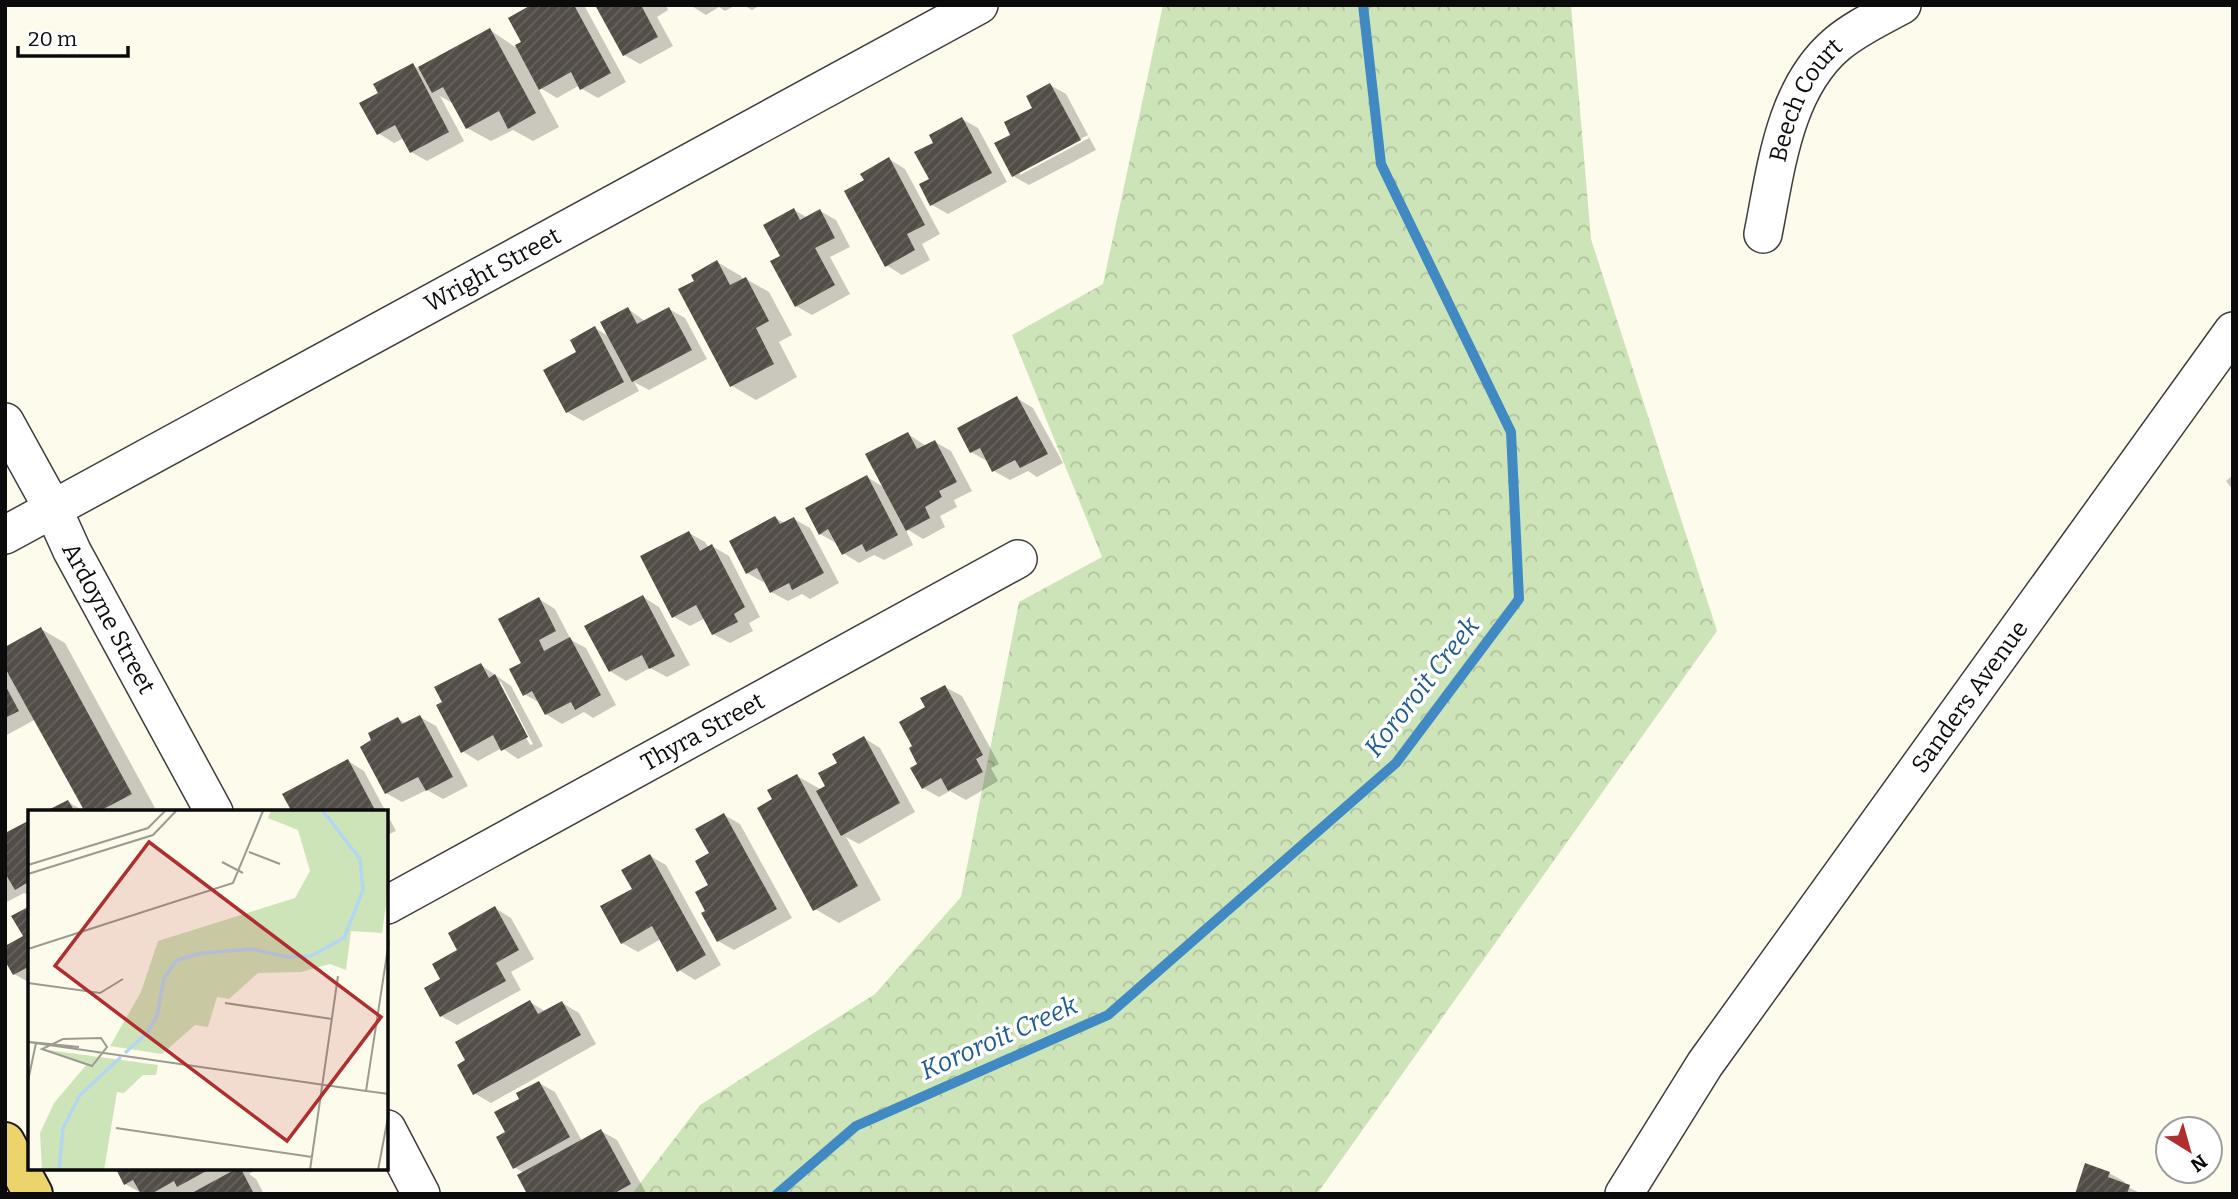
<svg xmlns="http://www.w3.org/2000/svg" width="2238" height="1199" viewBox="0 0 2238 1199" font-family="Bitter,serif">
<defs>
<pattern id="park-crowns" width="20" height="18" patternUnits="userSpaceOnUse" patternTransform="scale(1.75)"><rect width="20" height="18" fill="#cde4b8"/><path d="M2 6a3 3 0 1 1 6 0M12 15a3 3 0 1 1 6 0" fill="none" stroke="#afc29d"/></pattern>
<pattern id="building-hatch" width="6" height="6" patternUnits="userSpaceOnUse" patternTransform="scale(1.75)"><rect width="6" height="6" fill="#534d48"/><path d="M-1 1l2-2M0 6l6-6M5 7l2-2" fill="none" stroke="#67625e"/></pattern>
</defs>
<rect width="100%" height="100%" fill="#fdfbeb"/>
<polygon fill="url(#park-crowns)" points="1163,5 1571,5 1591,239 1717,631 1317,1194 632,1194 700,1105 875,994 961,897 1019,602 1102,557 1012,335 1103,284"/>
<g fill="#0003" fill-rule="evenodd">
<polygon points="535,5 584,5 626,82 598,98 582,89 580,85 557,98 537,86 559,127 533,141 513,130 491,141 467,128 454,104 440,96 464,141 427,161 411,152 404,138 394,143 378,133 380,94 412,65 419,69 490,30 515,47 524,42"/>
<polygon points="597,5 666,5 668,10 657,17 673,46 640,64 624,55"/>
<polygon points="690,5 736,5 725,11 719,7 706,15"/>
<polygon points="743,5 761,5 752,10"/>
<path d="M1050,85L1066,94L1096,150L1029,185L1013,176L1034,109ZM1088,135L1089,138L1020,175V171Z"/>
<polygon points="962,119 978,128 1007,182 948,214 932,205 931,179 935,143"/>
<polygon points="889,159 905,169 940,234 922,244 930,260 902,275 886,265 866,181"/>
<polygon points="794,210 808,218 820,211 836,220 850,247 830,257 850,294 812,315 796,306 782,257"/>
<polygon points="717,262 741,276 743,280 746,279 769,292 792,335 779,342 797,377 756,400 732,386 680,290 697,281"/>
<polygon points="628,309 645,321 669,309 685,318 707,359 649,390 634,382 639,391 583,421 567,412 579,353 595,328 610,337"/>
<polygon points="1017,398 1033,408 1063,463 1037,477 1028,471 1010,480 994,471 987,461 971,452"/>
<polygon points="908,434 926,446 935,442 951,451 972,491 954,500 957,507 940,516 945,527 923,539 905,528 913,545 884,560 874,555 859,563 843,553 836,543 820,534 867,477 885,488"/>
<polygon points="2233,475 2233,490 2226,481"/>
<polygon points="775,518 785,523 794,519 810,528 839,583 810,599 802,594 788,601 771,592 766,581 763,582 747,573"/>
<polygon points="689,533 705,542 709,548 712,546 729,556 760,617 749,623 753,631 730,643 713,634 705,618 690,626 674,617"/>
<polygon points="643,597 659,607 690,665 667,677 650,668 626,681 610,671"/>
<polygon points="539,599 555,609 571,640 586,648 616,705 593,718 584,712 562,724 546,714 540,703 524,694"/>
<polygon points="41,629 65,643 155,808 147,812 87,812 36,719 5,736 5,672 11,675"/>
<path d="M481,665L511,686L543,746L518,759L502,748L478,761L462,751ZM497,682H501L533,744L530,745Z"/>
<polygon points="945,687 962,696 999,764 991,768 998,781 966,800 950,791 939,797 923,788 920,764 927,707"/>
<polygon points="420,717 436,726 468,786 443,799 427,790 402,802 386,793 398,719 407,724"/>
<polygon points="864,738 880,748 915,812 859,844 846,837 881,900 839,923 815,909 775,800 797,776 822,790 828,787 839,764"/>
<polygon points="348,761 364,771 386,812 294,812 285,795"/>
<polygon points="68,802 86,812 48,812"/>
<polygon points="387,814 396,831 387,835"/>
<polygon points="724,815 740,824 792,918 734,950 718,941 707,911 711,854"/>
<polygon points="30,822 30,896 24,893 5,903 5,835"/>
<polygon points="650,856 666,865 721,965 695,980 679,970 661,939 638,952 622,943 634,889"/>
<polygon points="30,908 30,983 14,974 25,937"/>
<polygon points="495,908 511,918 534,959 511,972 521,990 457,1025 441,1016 460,951"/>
<polygon points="530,1002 546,1012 562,1003 579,1013 596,1044 491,1103 474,1093"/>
<polygon points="539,1083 555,1092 582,1141 601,1131 617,1140 646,1193 529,1194 524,1173 514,1167 507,1133 521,1100"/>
<polygon points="118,1169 258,1169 249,1174 256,1179 264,1194 143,1194 125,1184"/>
<polygon points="2109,1173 2125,1182 2124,1185 2142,1194 2077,1194"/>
</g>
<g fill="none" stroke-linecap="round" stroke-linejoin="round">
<polyline stroke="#4189c2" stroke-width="10" points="777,1194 856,1126 1108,1015 1396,763 1519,599 1511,432 1381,164 1363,5"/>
</g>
<g fill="url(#building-hatch)">
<polygon points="531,5 574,5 611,73 580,90 571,72 539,90 515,45 521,42 508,18"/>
<polygon points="595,5 645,5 642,7 658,37 623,56"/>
<polygon points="490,28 536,113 508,129 499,111 466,129 443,87 432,93 418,67"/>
<polygon points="413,63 449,132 410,153 395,125 377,135 359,103 378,93 373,84"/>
<polygon points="1050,83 1081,140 1012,177 994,143 1010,135 1004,122 1032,108 1026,96"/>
<polygon points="962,117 992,173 930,206 919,184 929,179 914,152 933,143 929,135"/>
<polygon points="889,157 925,225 907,234 915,250 885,267 844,191 864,180 860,174"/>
<polygon points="794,208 800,220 820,209 835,238 815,248 835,285 795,307 770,261 780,256 763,225"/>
<polygon points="717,260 730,285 746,277 769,321 756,328 774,364 730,387 678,289 694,281 691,275"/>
<polygon points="628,307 637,324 669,307 692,350 632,382 600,322"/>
<polygon points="595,326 624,382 566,413 543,370 576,352 570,340"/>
<polygon points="1017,396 1048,454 1020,468 1015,460 992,472 980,448 970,453 957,428"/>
<polygon points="908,432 917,449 935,440 957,482 939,491 942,497 925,507 930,518 906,531 865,454"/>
<polygon points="867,475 898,535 866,552 862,544 842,555 828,529 819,535 805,508"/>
<polygon points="775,516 780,524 794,517 824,573 792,590 789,583 770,593 757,568 746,574 729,541"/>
<polygon points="689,531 700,551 712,544 745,607 734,614 738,622 712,635 696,605 672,618 640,556"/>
<polygon points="643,595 675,656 649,669 642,655 609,672 584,626"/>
<polygon points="539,597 556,631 539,640 544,651 570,637 601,695 575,710 571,702 545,715 532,691 523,696 509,669 521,663 498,619"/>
<polygon points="41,627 132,794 98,812 85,812 5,668 5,647"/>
<polygon points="481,663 489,678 495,674 528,737 501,751 493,735 461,753 436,705 442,702 434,687"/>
<polygon points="5,685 19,711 5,718"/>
<polygon points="945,685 983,755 976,759 983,772 948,791 941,778 922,789 910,768 917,764 909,748 912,746 899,722 925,707 920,698"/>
<polygon points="420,715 453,777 426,791 418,777 385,794 360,747 371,740 368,733 398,717 402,724"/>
<polygon points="864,736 900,803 841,836 816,791 825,786 818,773 837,763 832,754"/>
<polygon points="348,759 376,812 292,812 282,794"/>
<polygon points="797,774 858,886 813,911 757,808 772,799 767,790"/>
<polygon points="68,800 75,812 44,812"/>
<polygon points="724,813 777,909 717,942 701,913 705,911 695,892 708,885 695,861 709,853 695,829"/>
<polygon points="30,820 30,881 15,890 5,873 5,833"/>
<polygon points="650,854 706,955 677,972 652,926 621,944 600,906 632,889 621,870"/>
<polygon points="30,906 30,966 13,975 5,961 5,946 23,936 11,916"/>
<polygon points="495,906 519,950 496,963 506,981 440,1017 424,988 440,979 432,964 457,950 448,933"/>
<polygon points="530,1000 538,1014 562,1001 581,1035 473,1095 457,1065 465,1060 455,1042"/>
<polygon points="539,1081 570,1137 513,1169 496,1137 505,1132 494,1112 519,1099 516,1093"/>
<polygon points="601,1129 631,1184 613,1194 527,1194 517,1175"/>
<polygon points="2085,1163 2110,1172 2108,1177 2130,1185 2127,1194 2075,1194"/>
<polygon points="116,1169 210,1169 177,1187 174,1181 151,1194 141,1194 133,1180 124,1185"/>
<polygon points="236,1169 241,1169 254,1194 190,1194"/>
</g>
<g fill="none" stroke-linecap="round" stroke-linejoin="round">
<g stroke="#3e3e3e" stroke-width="40">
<g id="minor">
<path id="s1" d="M1763,234C1776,169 1784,89 1837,44C1856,28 1880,17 1902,5"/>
<path id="s2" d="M5,422L53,509L72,551L214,812"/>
<path id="s3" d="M5,535L979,5"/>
<path id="s4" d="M387,905L1018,559"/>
<polyline points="387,1129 421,1194"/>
<path id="s5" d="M1624,1194L1705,1064L2233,331"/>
</g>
</g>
<g stroke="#1c1c1c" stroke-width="42">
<polyline id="major" points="5,1142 33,1194"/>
</g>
<use href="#minor" stroke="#fff" stroke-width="37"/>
<use href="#major" stroke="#edd36b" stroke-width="38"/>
</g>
<g text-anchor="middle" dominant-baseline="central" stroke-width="7" stroke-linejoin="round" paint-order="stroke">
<g font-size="24" fill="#0b0b0b" stroke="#fff">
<text stroke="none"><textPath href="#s1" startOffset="142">Beech Court</textPath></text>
<text stroke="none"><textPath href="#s3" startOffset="555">Wright Street</textPath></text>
<text stroke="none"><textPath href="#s2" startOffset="222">Ardoyne Street</textPath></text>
<text stroke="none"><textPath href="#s5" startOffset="606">Sanders Avenue</textPath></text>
<text stroke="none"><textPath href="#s4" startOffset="360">Thyra Street</textPath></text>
</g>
<g font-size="26" font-style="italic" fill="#1f5b92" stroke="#fff">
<text transform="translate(1422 687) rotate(-52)">Kororoit Creek</text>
<text transform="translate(999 1038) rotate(-24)">Kororoit Creek</text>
</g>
</g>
<g transform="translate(28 810)">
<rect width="360" height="360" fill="#fdfbeb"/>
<path d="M243,1H360V81L354,123L323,121L318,160L302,154L273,162L230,163L201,189L189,187L180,217L167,215L134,244L82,236L113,182L130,131L267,88L282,61L270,20L240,8ZM20,240L130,255L128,265H115L96,283L89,282L76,360H14L12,323L26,293L59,254Z" fill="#cde4b8"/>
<path fill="none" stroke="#b4d7f1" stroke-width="3.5" d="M97,243L119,223L129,206L136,168L149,150L174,143L224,139L259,147L283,146L316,128L335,80L332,49L295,1M31,360L35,318L52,285L93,247"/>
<path fill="none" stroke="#9c9b91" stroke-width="2" d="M221,42L252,54M194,52L215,63M0,55L120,18L137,1M0,64L125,25L148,1M361,131L338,281L361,284M0,139L205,73L235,1M0,173L72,183L95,169M197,193L304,209M73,228L79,237L64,256L14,239L35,229ZM0,232L338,281M2,232L51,237M0,271L8,233M88,318L284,347M282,360L310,166M350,360L361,302"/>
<path fill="#af2f30" fill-opacity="0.15" stroke="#af2f30" stroke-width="3.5" d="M121,32L353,207L259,331L27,156Z"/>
<rect width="360" height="360" fill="none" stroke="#0b0b0b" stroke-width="3.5"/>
</g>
<rect width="2238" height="1199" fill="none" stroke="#0b0b0b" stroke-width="14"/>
<g transform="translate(2189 1150) rotate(143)"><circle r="33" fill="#ffffff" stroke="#9d9d9d" stroke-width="2"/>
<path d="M0-5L12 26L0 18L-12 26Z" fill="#af2f30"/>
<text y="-10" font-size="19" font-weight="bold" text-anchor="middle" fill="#0b0b0b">N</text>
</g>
<path d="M18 46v10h110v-10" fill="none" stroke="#0b0b0b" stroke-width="3.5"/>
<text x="28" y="46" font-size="21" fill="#0b0b0b" stroke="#ffffff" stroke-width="5" paint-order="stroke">20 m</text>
</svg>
